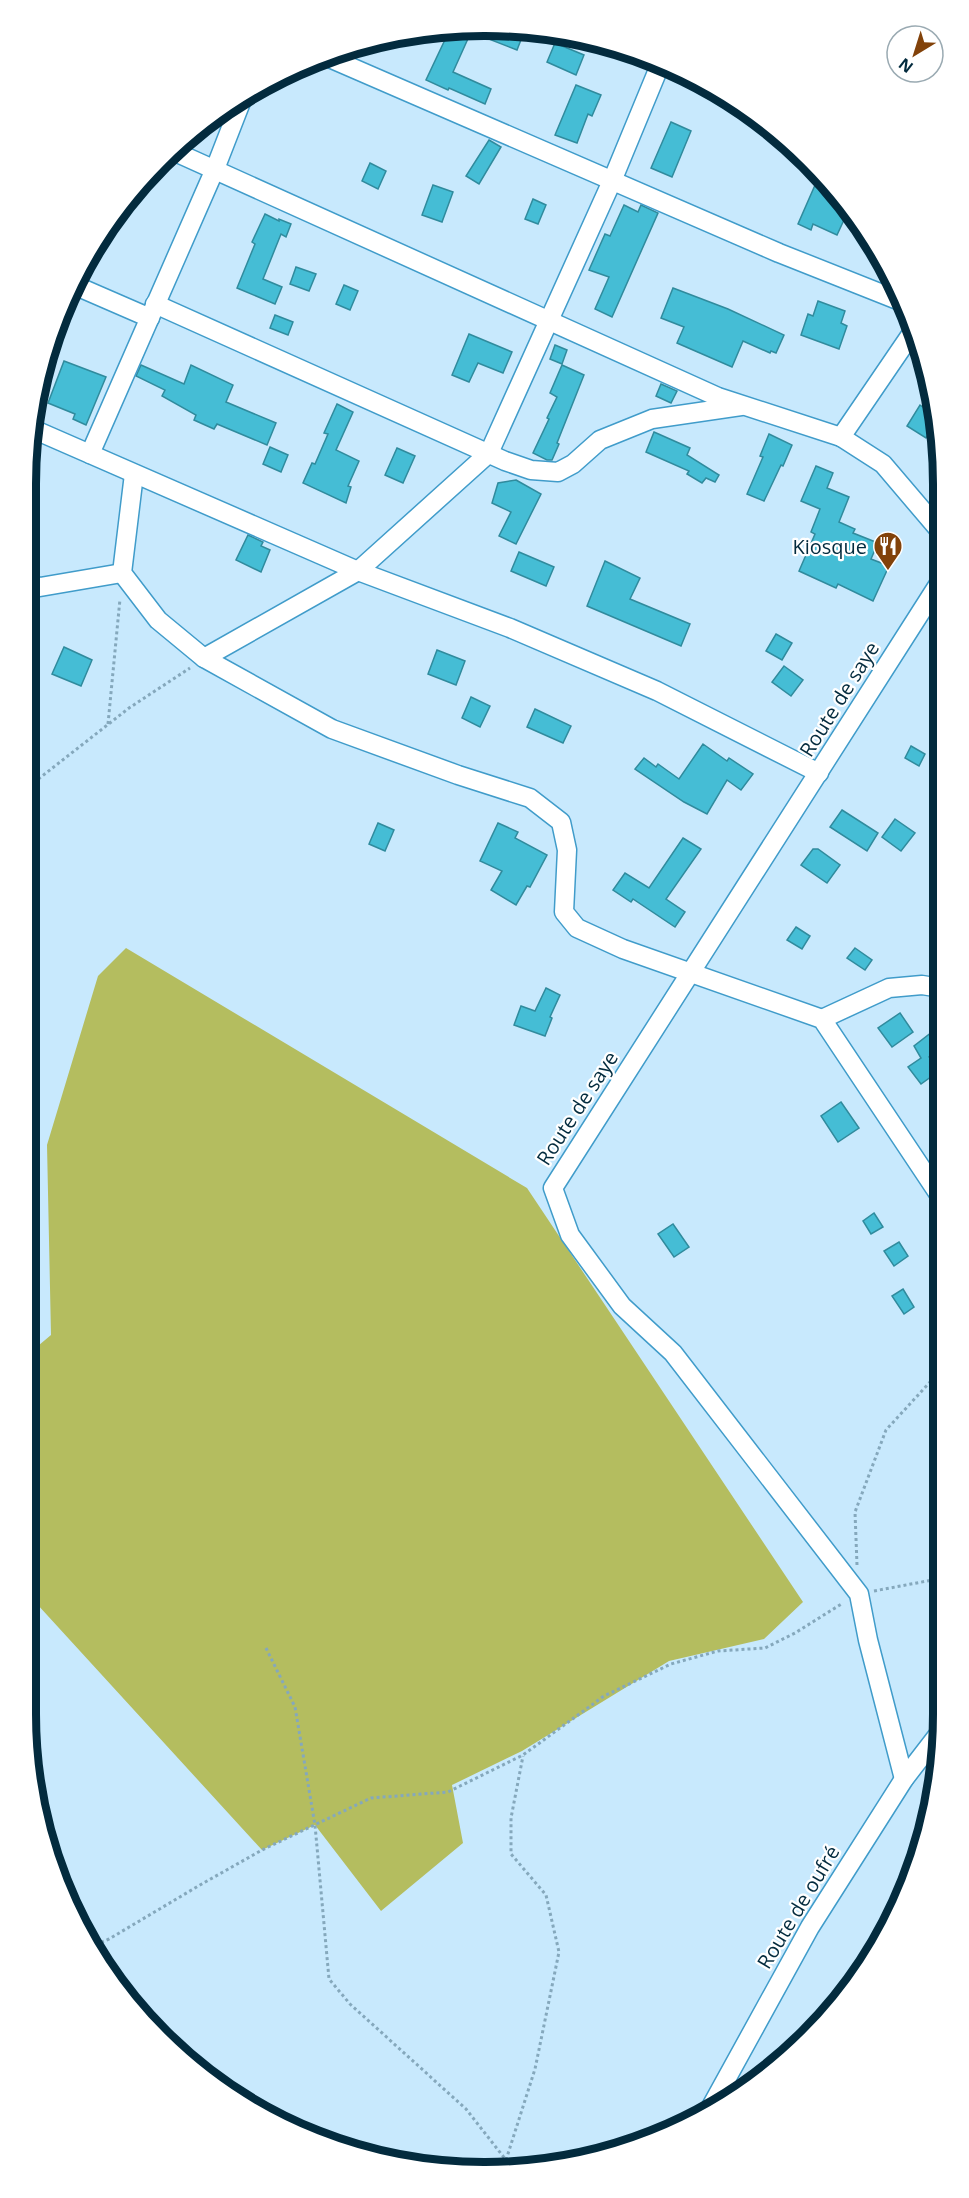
<svg xmlns="http://www.w3.org/2000/svg" width="969" height="2198" viewBox="0 0 969 2198" font-family="'Open Sans',sans-serif">
<rect width="100%" height="100%" fill="#c8e9fd"/>
<polygon fill="#b4bd5f" points="126,948 527,1188 803,1602 764,1639 669,1661 522,1751 452,1785 463,1843 381,1911 315,1825 262,1850 26,1592 26,1356 51,1335 47,1145 98,976"/>
<g fill="#45bdd5" stroke="#308b9d" stroke-width="1.5">
<polygon points="451,27 516,28 524,32 517,50 471,32 453,72 491,89 485,104 449,88 448,90 426,80"/>
<polygon points="555,43 584,55 576,75 547,62"/>
<polygon points="576,85 601,95 592,116 588,114 577,143 555,135"/>
<polygon points="671,122 691,131 672,177 651,168"/>
<polygon points="489,140 501,147 479,184 466,176"/>
<polygon points="370,163 386,171 378,189 362,181"/>
<polygon points="819,176 850,207 837,235 813,224 811,230 798,224"/>
<polygon points="433,185 453,192 442,222 422,215"/>
<polygon points="533,199 546,205 538,224 525,219"/>
<polygon points="624,205 638,212 641,205 658,213 612,317 595,309 609,277 589,270 605,234 610,236"/>
<polygon points="265,214 279,221 279,219 291,224 286,237 281,234 263,279 282,287 275,304 237,288 255,244 252,242"/>
<polygon points="296,267 316,274 309,291 290,284"/>
<polygon points="344,285 358,291 350,310 336,304"/>
<polygon points="673,288 728,309 784,335 776,353 771,351 770,353 743,341 732,367 677,343 684,327 661,318"/>
<polygon points="818,301 845,311 841,323 847,326 839,349 801,335 808,314 813,316"/>
<polygon points="275,315 293,322 288,335 270,328"/>
<polygon points="469,334 512,352 503,373 478,363 469,382 452,375"/>
<polygon points="555,345 567,350 562,364 550,359"/>
<polygon points="64,361 106,377 86,425 73,419 75,414 48,403"/>
<polygon points="141,365 184,384 191,365 233,385 226,402 276,423 267,445 217,424 214,429 194,420 196,415 162,396 165,390 136,376"/>
<polygon points="562,365 584,375 557,443 559,444 552,460 547,460 533,453 549,419 547,418 557,397 550,393"/>
<polygon points="661,384 677,391 671,403 656,396"/>
<polygon points="337,404 353,412 336,450 359,461 348,486 351,487 346,503 303,483 312,463 315,464 328,434 324,433"/>
<polygon points="920,405 937,417 940,440 929,433 926,438 907,426"/>
<polygon points="654,432 690,448 687,455 719,475 715,482 706,478 702,483 687,474 689,471 646,452"/>
<polygon points="769,434 792,445 783,466 781,465 764,501 747,494 763,457 760,456"/>
<polygon points="270,447 288,455 281,472 263,464"/>
<polygon points="397,448 415,456 403,483 385,475"/>
<polygon points="816,466 833,473 827,488 849,497 839,522 855,529 853,533 878,543 871,559 889,566 873,601 838,584 836,588 799,571 815,534 811,532 820,509 801,501"/>
<polygon points="516,480 541,494 516,544 499,536 511,512 492,503 498,483"/>
<polygon points="248,535 263,542 261,546 270,550 261,572 236,560"/>
<polygon points="519,552 554,567 546,586 511,571"/>
<polygon points="605,561 640,578 630,599 690,624 681,646 587,606"/>
<polygon points="776,634 792,643 782,660 766,651"/>
<polygon points="64,647 92,660 81,686 52,674"/>
<polygon points="437,650 465,661 456,685 428,674"/>
<polygon points="784,666 803,680 791,696 772,682"/>
<polygon points="471,697 490,706 480,727 462,718"/>
<polygon points="535,709 571,726 563,743 527,727"/>
<polygon points="703,744 727,761 729,758 753,774 741,790 727,780 707,814 684,802 635,769 644,758 656,767 658,764 679,779"/>
<polygon points="911,746 925,754 919,766 905,758"/>
<polygon points="842,810 878,833 867,851 830,827"/>
<polygon points="895,819 915,833 901,851 882,837"/>
<polygon points="378,823 394,830 385,851 369,844"/>
<polygon points="498,823 518,832 515,838 547,855 530,887 527,886 516,905 491,890 502,871 480,861"/>
<polygon points="683,838 701,849 666,899 685,912 675,927 633,899 631,902 613,890 625,873 649,888"/>
<polygon points="813,849 818,849 840,865 827,883 801,865"/>
<polygon points="796,927 810,936 802,949 787,940"/>
<polygon points="855,948 872,960 865,970 847,958"/>
<polygon points="546,988 560,995 550,1017 552,1018 545,1036 514,1025 521,1006 535,1011"/>
<polygon points="900,1013 913,1032 892,1047 878,1028"/>
<polygon points="941,1025 941,1047 929,1057 939,1071 921,1084 908,1067 921,1058 914,1046"/>
<polygon points="841,1102 859,1128 838,1142 821,1116"/>
<polygon points="874,1213 883,1227 871,1234 863,1221"/>
<polygon points="673,1224 689,1247 674,1257 658,1234"/>
<polygon points="899,1242 908,1256 894,1266 884,1251"/>
<polygon points="903,1289 914,1307 904,1314 892,1296"/>
</g>
<g fill="none" stroke-linecap="round" stroke-linejoin="round">
<g stroke="#409cca" stroke-width="21">
<g id="minor">
<polyline points="325,56 779,253 905,303"/>
<polyline points="173,151 718,397 841,437 883,464 940,531"/>
<polyline points="74,285 150,318"/>
<polyline points="155,304 505,461 531,470 558,472 573,464 600,440 652,419 741,406"/>
<polyline points="35,430 358,571 510,628 657,691 819,773"/>
<polyline points="841,437 914,330"/>
<polyline points="90,454 215,169 243,97"/>
<polyline points="134,474 122,573 158,620 204,658 332,729 458,775 530,798 561,822 567,850 564,912 577,928 623,949 822,1019 942,1199"/>
<polyline points="26,585 40,587 122,573"/>
<polyline points="204,658 358,571 489,453 612,181 660,65"/>
<polyline points="822,1019 889,988 922,985 941,988"/>
<polyline points="904,1779 868,1640 859,1594 673,1353 622,1306 570,1235 553,1188 940,582"/>
<polyline points="707,2114 810,1927 904,1779 941,1731"/>
</g>
</g>
<g stroke="#85a8bc" stroke-width="3" stroke-dasharray="3 3" stroke-linecap="butt">
<polyline points="108,724 120,599"/>
<polyline points="26,792 32,784 129,708 190,668"/>
<polyline points="857,1565 855,1512 886,1430 942,1369"/>
<polyline points="874,1591 943,1578"/>
<polyline points="266,1648 295,1707 315,1825 329,1979 350,2004 466,2109 506,2160 507,2167"/>
<polyline points="90,1947 109,1939 200,1885 262,1850 371,1798 448,1792 523,1755 604,1696 671,1664 718,1651 765,1648 795,1633 843,1603"/>
<polyline points="506,2160 535,2069 559,1952 546,1895 511,1854 511,1818 523,1756"/>
</g>
<use href="#minor" stroke="#fff" stroke-width="18"/>
</g>
<defs>
<g id="restaurant-pin" transform="scale(1.5)"><path d="M0 17L-7.5 6A9.5 9.5 0 1 1 7.5 6Z" fill="#82420a" stroke="#fff"/><path d="M-5-6h1v4h1v-4h1v4h1v-4h1v5L-1.5 .5V6h-2V.5L-5-1ZM5-6V6H3V1.5H1.5Q1.5-4 5-6Z" fill="#fff"/></g>
</defs>
<g fill-rule="evenodd">
<use href="#restaurant-pin" x="888" y="546"/>
</g>
<g text-anchor="middle" dominant-baseline="central" stroke-width="4.5" stroke-linejoin="round" paint-order="stroke">
<g font-size="20" fill="#032b3e" stroke="#fff" text-anchor="end">
<text x="867" y="546">Kiosque</text>
</g>
<g font-size="20" fill="#032b3e" stroke="#fff">
<text transform="translate(839 699) rotate(-58)">Route de saye</text>
<text transform="translate(577 1108) rotate(-57)">Route de saye</text>
<text transform="translate(798 1907) rotate(-59)">Route de oufré</text>
</g>
</g>
<path d="M0 0H969V2198H0ZM484 36H485A448 448 0 0 1 933 484V1714A448 448 0 0 1 485 2162H484A448 448 0 0 1 36 1714V484A448 448 0 0 1 484 36Z" fill="#fff" fill-rule="evenodd"/>
<path fill="none" stroke="#032b3e" stroke-width="8" d="M484 36H485A448 448 0 0 1 933 484V1714A448 448 0 0 1 485 2162H484A448 448 0 0 1 36 1714V484A448 448 0 0 1 484 36Z"/>
<g transform="translate(915 54) rotate(218)"><circle r="28" fill="#ffffff" stroke="#9aaab2" stroke-width="1.5"/>
<path d="M0-4.5L10 22L0 15L-10 22Z" fill="#82420a"/>
<text y="-9" font-size="16" font-weight="bold" text-anchor="middle" fill="#032b3e">N</text>
</g>
</svg>
